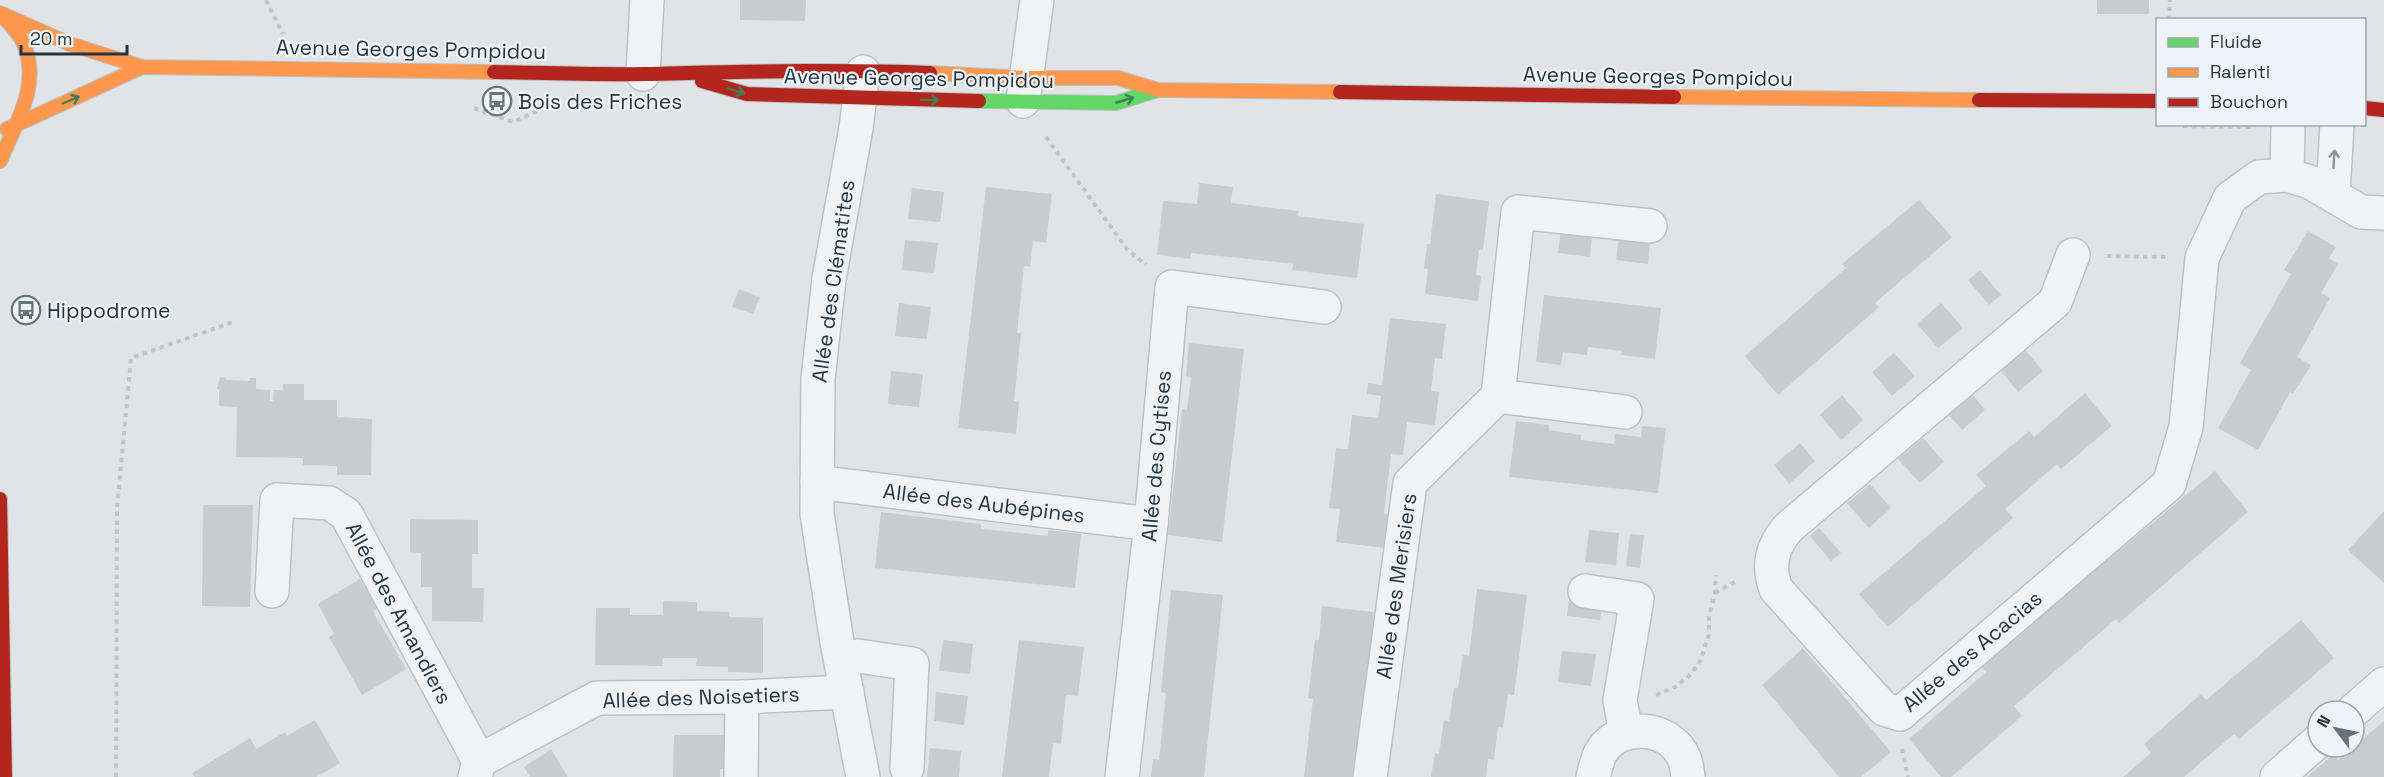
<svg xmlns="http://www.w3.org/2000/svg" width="2384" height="777" viewBox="0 0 2384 777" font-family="'Space Grotesk',sans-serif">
<rect width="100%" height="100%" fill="#e1e4e7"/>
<g fill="#c9cccf">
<polygon points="740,0 806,0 805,21 740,20"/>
<rect x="2097" y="0" width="52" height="14"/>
<polygon points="1199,183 1233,187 1231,203 1299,211 1298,216 1364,224 1357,278 1292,270 1293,264 1258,260 1191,253 1190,259 1157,255 1163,201 1197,204"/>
<polygon points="986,187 1052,194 1046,243 1033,241 1030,267 1024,266 1017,333 1021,333 1014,401 1019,402 1016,434 958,428"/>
<polygon points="912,188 944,192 940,222 908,219"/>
<polygon points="1436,194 1489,201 1483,250 1479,250 1476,275 1481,276 1478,301 1425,294 1428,269 1424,269 1427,244 1430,244"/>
<polygon points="1919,200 1952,237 1875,303 1879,307 1778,395 1745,356 1846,268 1842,264"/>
<polygon points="1562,221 1593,224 1590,257 1558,253"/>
<polygon points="1620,227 1651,231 1648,264 1616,260"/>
<polygon points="2308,231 2336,247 2329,258 2338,264 2321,293 2330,298 2297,357 2311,365 2293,394 2290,392 2258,450 2218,428 2251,370 2240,363 2291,274 2284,270"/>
<polygon points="905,240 938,243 934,273 902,270"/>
<polygon points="1980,270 2001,295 1989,305 1968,280"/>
<polygon points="739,289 760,297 753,314 732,307"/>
<polygon points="1544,295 1661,308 1655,359 1621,355 1622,351 1588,347 1587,355 1563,352 1561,365 1536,362"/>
<polygon points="899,303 931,307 927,339 895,336"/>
<polygon points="1941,303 1963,328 1938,348 1917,324"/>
<polygon points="1390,318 1446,324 1442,359 1435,358 1431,391 1439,392 1435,425 1407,422 1403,455 1391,454 1384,514 1390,515 1385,548 1336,542 1340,509 1329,508 1336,448 1348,449 1352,415 1378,418 1381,396 1367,394 1368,383 1382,385"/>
<polygon points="1189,343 1244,349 1222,542 1168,535 1182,409 1187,410 1191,377 1186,376"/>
<polygon points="2021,345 2043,371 2018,392 1997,366"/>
<polygon points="1894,353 1915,376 1892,396 1872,372"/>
<polygon points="891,371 923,374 919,407 888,404"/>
<polygon points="220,377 226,378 226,380 250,381 250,378 256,378 256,389 270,390 270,401 273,401 274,390 283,390 283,384 304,384 304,400 337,400 337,417 372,419 371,475 337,475 337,466 303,465 303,458 236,457 237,407 219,406 219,389 217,389"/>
<polygon points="1964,384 1985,410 1962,430 1940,405"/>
<polygon points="2085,393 2112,426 2061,469 2057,464 2005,509 2013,518 1888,627 1859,594 1986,486 1976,475 2029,431 2034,437"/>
<polygon points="1842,395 1863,420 1841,440 1820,415"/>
<polygon points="1516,421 1549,425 1549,430 1581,435 1581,440 1614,444 1615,434 1641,437 1642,426 1666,428 1658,493 1509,477"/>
<polygon points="1923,438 1944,462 1920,483 1898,459"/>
<polygon points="1800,443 1815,461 1789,484 1774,465"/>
<polygon points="2215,471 2248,512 2119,623 2116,619 2014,706 2022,716 1951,777 1941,777 1909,739 1986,672 1978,663 2078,576 2082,581"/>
<polygon points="1870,484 1891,508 1869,528 1847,503"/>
<polygon points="203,505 253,505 250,607 202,606"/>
<polygon points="2384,511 2384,583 2348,550"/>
<polygon points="881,512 981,524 981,529 1012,532 1048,536 1048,530 1081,534 1075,588 875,568"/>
<polygon points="410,519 478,520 478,554 472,554 472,588 484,588 483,622 432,621 432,587 421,587 421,553 410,552"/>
<polygon points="1819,528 1841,553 1831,561 1810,536"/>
<polygon points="1589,530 1619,533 1616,565 1585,562"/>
<polygon points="1630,534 1644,535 1640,568 1626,566"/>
<polygon points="360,579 377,609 373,611 406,669 362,695 329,637 334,634 318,604"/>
<polygon points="1477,589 1527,595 1514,695 1508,694 1503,728 1498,727 1494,760 1488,759 1486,777 1431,777 1435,753 1439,754 1444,720 1449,721 1454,688 1458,688 1463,655 1469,656"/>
<polygon points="1171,590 1223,595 1204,777 1151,777 1153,759 1159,760 1166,693 1161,692"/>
<polygon points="1569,599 1602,604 1600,620 1567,616"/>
<polygon points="663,601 697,602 697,611 729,612 729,617 763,618 763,673 728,672 728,667 696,666 697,658 663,658 662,666 595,665 596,608 630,608 630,615 663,615"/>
<polygon points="1322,606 1374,612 1355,777 1304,777 1313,699 1308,698 1315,640 1319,640"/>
<polygon points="2301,620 2334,658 2239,739 2234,734 2184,777 2123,777 2151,753 2144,744 2201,694 2206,700"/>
<polygon points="943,640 973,644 970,674 939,671"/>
<polygon points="1019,640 1084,647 1078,696 1066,695 1061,744 1053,743 1049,777 1002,777"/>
<polygon points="1803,648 1891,752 1861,777 1839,777 1762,685"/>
<polygon points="1562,651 1596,654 1591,686 1558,682"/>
<polygon points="936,692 968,696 964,725 934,721"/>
<polygon points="315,720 340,763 316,777 195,777 192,773 250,738 256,749 285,732 287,736"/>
<polygon points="2384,721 2384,777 2307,777 2334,754 2338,760"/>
<polygon points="674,735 728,735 728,769 720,769 720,777 673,777"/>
<polygon points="930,748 961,751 959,777 927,777"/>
<polygon points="551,749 568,777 530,777 524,767"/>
</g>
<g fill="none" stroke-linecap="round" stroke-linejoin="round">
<g stroke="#bfc2c5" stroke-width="36">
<g id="street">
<polyline points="863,72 856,128 829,279 818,379 817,514 837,642 863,777"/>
<polyline points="643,74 647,0"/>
<polyline points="1023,101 1037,0"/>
<polyline points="2287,175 2288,124"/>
<polyline points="2333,194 2337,124"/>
<path d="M2073,255L2055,302L1788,528C1772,547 1767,565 1776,589L1884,709L1900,714L2169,484L2186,427L2202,258L2230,198L2259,177L2287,175L2310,182L2361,212L2384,213"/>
<polyline points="1498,396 1625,412"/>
<polyline points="817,482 1151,524"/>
<polyline points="272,591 277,500 329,503 346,514 479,761"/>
<polyline points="1585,591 1637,599 1620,700 1626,733"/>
<polyline points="841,662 858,656 912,664 907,768"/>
<polyline points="2353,711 2384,684"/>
<polyline points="475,777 479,761 597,698 742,697 847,692"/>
<polyline points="741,777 742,697"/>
<polyline points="1122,777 1151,524 1172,287 1324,307"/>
<polyline points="1370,777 1410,483 1498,396 1518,212 1650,226"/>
<path d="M1593,777C1595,770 1597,761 1600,754C1618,721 1670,725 1684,758C1687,764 1687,771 1688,777"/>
<polyline points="2277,777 2318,741"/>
</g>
</g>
<g stroke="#bfc2c5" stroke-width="16">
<polyline id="fast" points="979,101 1116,103 1158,90"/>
</g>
<g stroke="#bfc2c5" stroke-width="16">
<g id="slow">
<polyline points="0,13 70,44 142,67 494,72"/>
<polyline points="930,73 1026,78 1118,78 1158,90 1340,92"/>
<polyline points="1674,97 1979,100"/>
<polyline points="7,129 142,67"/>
<path d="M0,161C16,122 43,83 22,40C16,30 8,22 1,14"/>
</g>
</g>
<g stroke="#bfc2c5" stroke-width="16">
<g id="jam">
<path d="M494,72C544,73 595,75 645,74C740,72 835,69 930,73"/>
<polyline points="702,81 747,94 979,101"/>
<polyline points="1340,92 1674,97"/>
<polyline points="1979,100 2158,101"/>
<polyline points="2364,108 2384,110"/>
<polyline points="0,499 5,777"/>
</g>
</g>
<g stroke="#bfc4c7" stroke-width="4" stroke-dasharray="4.5 4.5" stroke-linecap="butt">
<polyline points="266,0 283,34"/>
<polyline points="2169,20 2170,0"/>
<polyline points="474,108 513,122 542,109"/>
<polyline points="2183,126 2253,127"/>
<polyline points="1046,137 1127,249 1146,265"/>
<polyline points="2107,256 2169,257"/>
<polyline points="1715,593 1738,580"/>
<polyline points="1656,695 1675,687 1689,676 1700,662 1709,634 1709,617 1715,593 1716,575"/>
<polyline points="1902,749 1908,777"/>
<polyline points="116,777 117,508 131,358 233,322"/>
</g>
<use href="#street" stroke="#f1f2f3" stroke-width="33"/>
<use href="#fast" stroke="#63d668" stroke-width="14"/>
<use href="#slow" stroke="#ff974d" stroke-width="14"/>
<use href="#jam" stroke="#b3261e" stroke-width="14"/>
</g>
<defs><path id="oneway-shaft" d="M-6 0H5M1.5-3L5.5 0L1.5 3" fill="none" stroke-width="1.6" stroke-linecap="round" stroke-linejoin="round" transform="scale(1.5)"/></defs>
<g stroke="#417e53">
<use href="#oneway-shaft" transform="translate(736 91) rotate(17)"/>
<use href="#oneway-shaft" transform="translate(71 100) rotate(-23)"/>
<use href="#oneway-shaft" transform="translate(930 100) rotate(1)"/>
<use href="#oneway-shaft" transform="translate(1125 100) rotate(-16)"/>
</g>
<use stroke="#8c949a" href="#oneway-shaft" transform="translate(2334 159) rotate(-87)"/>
<defs>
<g id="bus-ring" transform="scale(1.5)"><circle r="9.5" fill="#eef3f7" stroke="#67737b" stroke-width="1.5"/><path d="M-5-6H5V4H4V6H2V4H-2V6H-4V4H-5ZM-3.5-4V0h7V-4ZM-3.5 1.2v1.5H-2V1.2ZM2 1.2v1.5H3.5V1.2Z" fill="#67737b"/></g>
</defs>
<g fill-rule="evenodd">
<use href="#bus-ring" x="497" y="101"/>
<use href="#bus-ring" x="26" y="310"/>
</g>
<g text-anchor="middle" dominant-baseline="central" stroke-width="4.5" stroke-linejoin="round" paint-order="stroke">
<g font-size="21" fill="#263641" stroke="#eef3f7">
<text transform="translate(411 49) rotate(1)">Avenue Georges Pompidou</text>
<text transform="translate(1658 76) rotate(1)">Avenue Georges Pompidou</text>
<text transform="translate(919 78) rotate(1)">Avenue Georges Pompidou</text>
<text transform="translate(833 281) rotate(-82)">Allée des Clématites</text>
<text transform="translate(1156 456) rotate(-85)">Allée des Cytises</text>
<text transform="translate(984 503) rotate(7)">Allée des Aubépines</text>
<text transform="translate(1396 586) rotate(-82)">Allée des Merisiers</text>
<text transform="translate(399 613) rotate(62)">Allée des Amandiers</text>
<text transform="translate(1972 651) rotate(-40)">Allée des Acacias</text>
<text transform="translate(701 697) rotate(-2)">Allée des Noisetiers</text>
</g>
<g font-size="21" fill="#263641" stroke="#eef3f7" text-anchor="start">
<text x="518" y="101">Bois des Friches</text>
<text x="47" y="310">Hippodrome</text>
</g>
</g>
<rect x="2156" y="18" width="210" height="108" fill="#eef3f7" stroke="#9ea7ae" stroke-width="1.5"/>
<rect x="2168" y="38" width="30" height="9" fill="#63d668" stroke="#9ea7ae" stroke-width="1.5"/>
<text x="2210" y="48" font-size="18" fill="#263641">Fluide</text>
<rect x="2168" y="68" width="30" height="9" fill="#ff974d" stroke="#9ea7ae" stroke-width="1.5"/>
<text x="2210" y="78" font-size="18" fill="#263641">Ralenti</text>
<rect x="2168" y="98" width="30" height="9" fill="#b3261e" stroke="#9ea7ae" stroke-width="1.5"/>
<text x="2210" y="108" font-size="18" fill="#263641">Bouchon</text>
<g transform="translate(2336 729) rotate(302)"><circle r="28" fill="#eef3f7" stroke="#9ea7ae" stroke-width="1.5"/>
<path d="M0-4.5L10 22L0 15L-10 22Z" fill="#67737b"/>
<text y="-9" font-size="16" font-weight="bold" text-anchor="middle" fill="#263641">N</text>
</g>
<path d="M21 45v9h106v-9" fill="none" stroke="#263641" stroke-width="3"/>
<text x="30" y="45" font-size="18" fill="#263641" stroke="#eef3f7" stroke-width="4.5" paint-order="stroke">20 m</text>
</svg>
